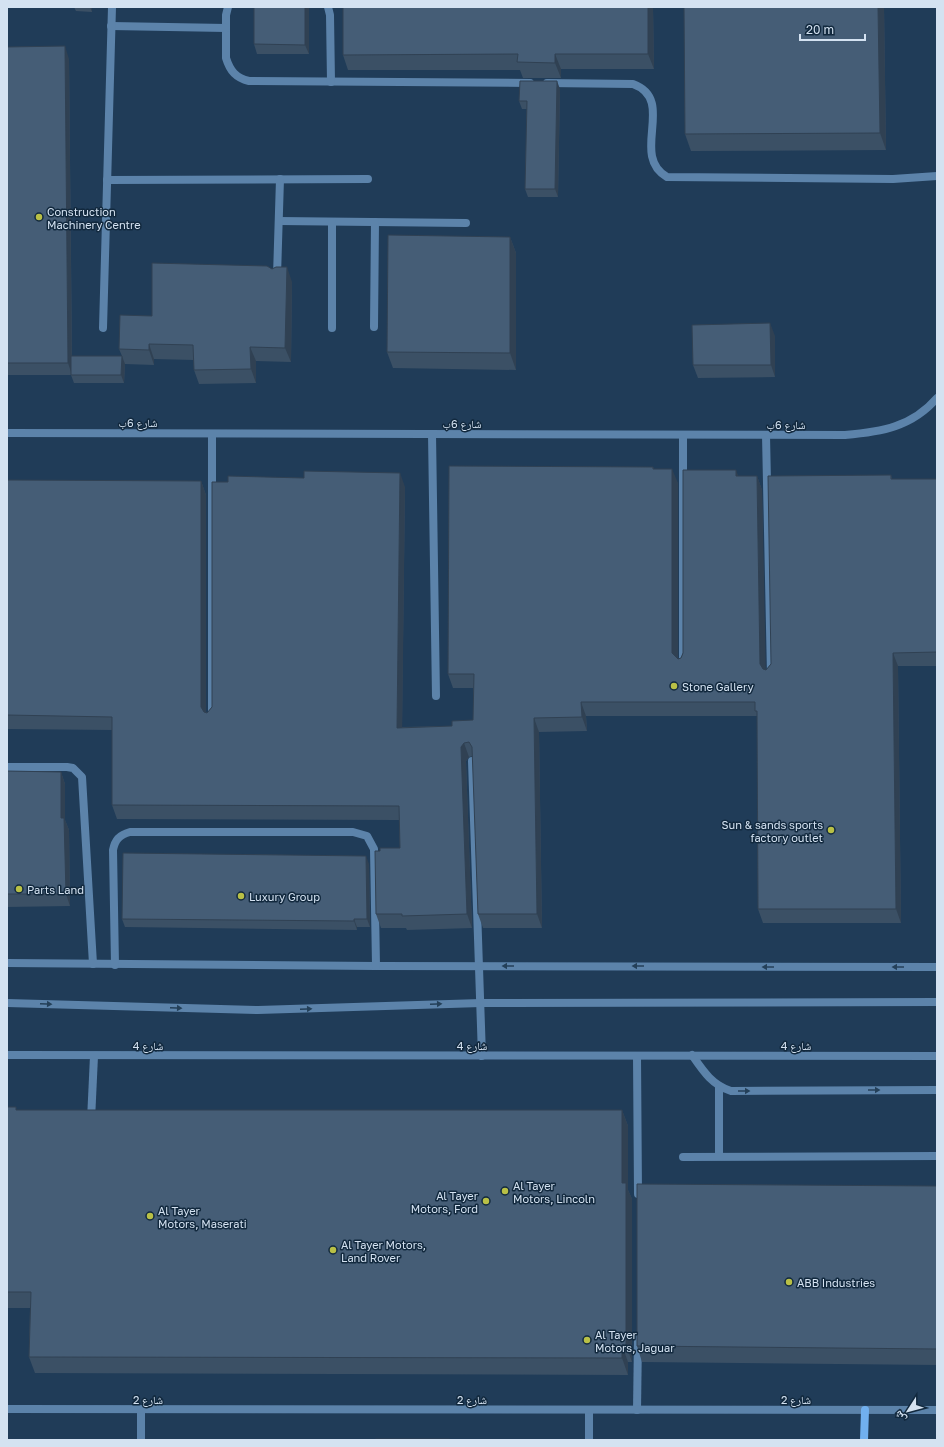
<svg xmlns="http://www.w3.org/2000/svg" width="944" height="1447" viewBox="0 0 944 1447" font-family="'Golos Text','Noto Naskh Arabic',sans-serif">
<rect width="100%" height="100%" fill="#1c3349"/>
<rect fill="#203c58" x="7" y="7" width="930" height="1433"/>
<g fill="none" stroke-linecap="round" stroke-linejoin="round">
<g stroke="#5c83aa" stroke-width="8">
<path d="M228,7L226,15V58C230,71 236,78 249,81L530,83"/>
<polyline points="328,7 330,15 331,82"/>
<polyline points="111,26 226,28"/>
<path d="M547,83L633,84C677,100 629,155 667,177L893,179L937,176"/>
<polyline points="107,180 368,179"/>
<polyline points="279,221 466,223"/>
<polyline points="332,222 332,328"/>
<polyline points="277,276 280,179"/>
<polyline points="374,327 375,222"/>
<polyline points="103,328 112,7"/>
<polyline points="432,434 436,696"/>
<polyline points="683,435 683,664"/>
<polyline points="766,435 771,675"/>
<polyline points="212,719 212,434"/>
<polyline points="472,761 482,1056"/>
<polyline points="7,767 67,767 73,768 82,777 93,964"/>
<polyline points="7,963 376,966 937,967"/>
<path d="M115,965L113,850C115,840 119,835 130,832H353L367,836L374,849L376,966"/>
<polyline points="7,1003 258,1010 481,1003 937,1002"/>
<path d="M692,1055C703,1071 712,1085 731,1091L937,1090"/>
<polyline points="637,1056 638,1194"/>
<polyline points="719,1087 719,1156"/>
<polyline points="91,1120 94,1056"/>
<polyline points="683,1157 937,1156"/>
<polyline points="637,1410 638,1339"/>
<polyline points="141,1440 141,1410"/>
<polyline points="589,1440 589,1410"/>
</g>
<g stroke="#5c83aa" stroke-width="8">
<path d="M7,433L845,435C881,432 912,427 937,398"/>
<polyline points="7,1055 937,1056"/>
<polyline points="7,1409 937,1410"/>
</g>
<polyline stroke="#71b0ef" stroke-width="8" points="864,1440 865,1410"/>
</g>
<g fill="#3b5065">
<polygon points="74,7 92,7 92,12 76,11"/>
<polygon points="254,7 309,7 309,54 257,54 254,44"/>
<polygon points="343,7 653,7 654,69 561,69 561,78 523,78 520,70 348,70 343,55"/>
<polygon points="884,7 886,150 691,151 685,134"/>
<polygon points="7,47 69,59 72,356 122,356 119,349 152,316 292,282 291,362 256,361 256,383 199,384 194,370 194,360 154,359 154,365 125,364 124,383 74,383 71,375 7,375"/>
<polygon points="560,89 558,197 528,197 525,189 527,109 522,109 519,101"/>
<polygon points="510,237 516,253 516,370 393,368 387,352"/>
<polygon points="775,336 775,377 698,378 693,365"/>
<polygon points="653,467 654,469 678,483 678,659 681,658 683,653 739,476 757,476 762,490 765,669 766,670 771,664 891,475 892,479 937,479 937,666 898,666 901,923 763,923 758,909 757,716 586,716 587,731 539,732 542,928 483,928 478,914 473,756 469,757 466,761 472,928 407,930 406,928 381,928 376,914 380,851 400,848 399,820 117,819 112,805 112,730 7,729 7,480 201,481 206,495 206,712 207,713 405,487 402,727 452,726 473,720 473,688 453,688 448,674"/>
<polygon points="7,771 61,772 65,784 65,820 69,830 70,906 7,907"/>
<polygon points="369,864 370,927 357,927 357,930 125,927 122,919"/>
<polygon points="7,1107 17,1110 622,1110 628,1126 628,1190 632,1199 632,1362 628,1362 628,1375 35,1373 29,1357 30,1308 7,1308"/>
<polygon points="937,1186 937,1365 642,1362 637,1346"/>
</g>
<g fill="#304153">
<polygon points="90,7 92,7 92,12"/>
<polygon points="305,7 309,7 309,54 305,45"/>
<polygon points="648,7 653,7 654,69 648,54"/>
<polygon points="878,7 884,7 886,150 880,133"/>
<polygon points="65,46 69,59 72,375 68,363"/>
<polygon points="555,54 561,69 561,78 555,63"/>
<polygon points="557,81 560,89 558,197 555,189"/>
<polygon points="510,237 516,253 516,370 510,353"/>
<polygon points="287,267 292,282 291,362 285,348"/>
<polygon points="770,323 775,336 775,377 771,365"/>
<polygon points="149,344 154,359 154,365 149,350"/>
<polygon points="250,347 256,361 256,383 251,369"/>
<polygon points="122,356 125,364 124,383 121,375"/>
<polygon points="672,469 678,483 678,667 672,653"/>
<polygon points="736,470 741,483 736,476"/>
<polygon points="400,473 405,487 402,741 397,728"/>
<polygon points="757,476 762,490 766,678 760,664"/>
<polygon points="201,481 206,495 206,721 201,707"/>
<polygon points="893,653 898,666 901,923 896,909"/>
<polygon points="581,702 586,716 587,731 582,717"/>
<polygon points="534,718 539,732 542,928 537,914"/>
<polygon points="464,743 469,757 466,761 472,928 467,914 461,747"/>
<polygon points="61,772 65,784 65,820 69,830 70,906 66,894 61,818"/>
<polygon points="366,856 369,864 370,927 367,919"/>
<polygon points="354,919 357,927 357,930 354,921"/>
<polygon points="622,1110 628,1126 628,1190 632,1199 632,1362 626,1345 622,1183"/>
<polygon points="622,1345 628,1362 628,1375 622,1358"/>
</g>
<g fill="#455d76" stroke="#304153">
<polygon points="254,7 305,7 305,45 254,44"/>
<polygon points="343,7 648,7 648,54 555,54 555,63 517,62 518,54 343,55"/>
<polygon points="684,7 878,7 880,133 685,134"/>
<polygon points="65,46 68,363 7,363 7,47"/>
<polygon points="520,81 557,81 555,189 525,189 527,101 519,101"/>
<polygon points="388,235 510,237 510,353 387,352"/>
<polygon points="152,263 267,266 272,269 276,267 287,267 285,348 250,347 251,369 194,370 193,345 149,344 149,350 119,349 120,315 152,316"/>
<polygon points="770,323 771,365 693,365 692,325"/>
<polygon points="71,356 122,356 121,375 71,375"/>
<polygon points="449,466 653,467 653,469 672,469 672,653 678,659 681,658 683,653 683,470 736,470 736,476 757,476 760,664 763,669 766,670 771,664 768,476 891,475 891,479 937,479 937,652 893,653 896,909 758,909 757,711 755,711 755,702 581,702 582,717 534,718 537,914 478,914 472,747 469,742 464,743 461,747 467,914 402,916 402,914 376,914 375,851 380,851 380,848 400,848 399,806 112,805 112,717 7,715 7,480 201,481 201,707 204,712 207,713 212,707 212,482 228,482 228,476 304,478 304,471 400,473 397,728 452,726 452,721 473,720 474,674 448,674"/>
<polygon points="7,771 61,772 61,818 64,818 66,894 7,894"/>
<polygon points="123,853 366,856 367,919 354,919 354,921 122,919"/>
<polygon points="7,1107 16,1107 16,1110 622,1110 622,1183 626,1183 626,1345 622,1345 622,1358 29,1357 31,1292 7,1292"/>
<polygon points="637,1184 937,1186 937,1349 637,1346"/>
<rect x="376" y="1439" width="73" height="1"/>
</g>
<defs><path id="oneway-solid" d="M-6-.8H1V-3.2L6.5 0L1 3.2V.8H-6Z"/></defs>
<g fill="#244059">
<use href="#oneway-solid" transform="translate(508 966) rotate(-180)"/>
<use href="#oneway-solid" transform="translate(638 966) rotate(-180)"/>
<use href="#oneway-solid" transform="translate(768 967) rotate(-180)"/>
<use href="#oneway-solid" transform="translate(898 967) rotate(-180)"/>
<use href="#oneway-solid" transform="translate(46 1004) rotate(2)"/>
<use href="#oneway-solid" transform="translate(436 1004) rotate(-2)"/>
<use href="#oneway-solid" transform="translate(176 1008) rotate(2)"/>
<use href="#oneway-solid" transform="translate(306 1009) rotate(-2)"/>
<use href="#oneway-solid" transform="translate(874 1090)"/>
<use href="#oneway-solid" transform="translate(744 1091)"/>
</g>
<g fill="#b9c046" stroke="#12293e" stroke-width="1.5">
<circle cx="39" cy="217" r="4"/>
<circle cx="674" cy="686" r="4"/>
<circle cx="831" cy="830" r="4"/>
<circle cx="19" cy="889" r="4"/>
<circle cx="241" cy="896" r="4"/>
<circle cx="505" cy="1191" r="4"/>
<circle cx="486" cy="1201" r="4"/>
<circle cx="150" cy="1216" r="4"/>
<circle cx="333" cy="1250" r="4"/>
<circle cx="789" cy="1282" r="4"/>
<circle cx="587" cy="1340" r="4"/>
</g>
<g text-anchor="middle" dominant-baseline="central" stroke-width="3" stroke-linejoin="round" paint-order="stroke">
<g font-size="11" fill="#d4e2f1" stroke="#12293e" text-anchor="start">
<text x="47" y="211">Construction<tspan x="47" dy="13">Machinery Centre</tspan></text>
<text x="682" y="686">Stone Gallery</text>
<text x="823" y="824" text-anchor="end">Sun &amp; sands sports<tspan x="823" dy="13">factory outlet</tspan></text>
<text x="27" y="889">Parts Land</text>
<text x="249" y="896">Luxury Group</text>
<text x="513" y="1185">Al Tayer<tspan x="513" dy="13">Motors, Lincoln</tspan></text>
<text x="478" y="1195" text-anchor="end">Al Tayer<tspan x="478" dy="13">Motors, Ford</tspan></text>
<text x="158" y="1210">Al Tayer<tspan x="158" dy="13">Motors, Maserati</tspan></text>
<text x="341" y="1244">Al Tayer Motors,<tspan x="341" dy="13">Land Rover</tspan></text>
<text x="797" y="1282">ABB Industries</text>
<text x="595" y="1334">Al Tayer<tspan x="595" dy="13">Motors, Jaguar</tspan></text>
</g>
<g font-size="11" fill="#d4e2f1" stroke="#12293e">
<text x="138" y="422">شارع 6ب</text>
<text x="462" y="423">شارع 6ب</text>
<text x="786" y="424">شارع 6ب</text>
<text x="148" y="1045">شارع 4</text>
<text x="472" y="1045">شارع 4</text>
<text x="796" y="1045">شارع 4</text>
<text x="148" y="1399">شارع 2</text>
<text x="472" y="1399">شارع 2</text>
<text x="796" y="1399">شارع 2</text>
</g>
</g>
<rect width="944" height="1447" fill="none" stroke="#d4e2f1" stroke-width="16"/>
<g transform="translate(908 1411) rotate(234)" stroke="#12293e" stroke-width="3" paint-order="stroke">
<path d="M0-3L7 15L0 10L-7 15Z" fill="#d4e2f1"/>
<text y="-6" font-size="11" font-weight="bold" text-anchor="middle" fill="#d4e2f1">ش</text>
</g>
<path d="M800 34v6h65v-6" fill="none" stroke="#d4e2f1" stroke-width="2"/>
<text x="806" y="34" font-size="12" fill="#d4e2f1" stroke="#12293e" stroke-width="3" paint-order="stroke">20 m</text>
</svg>
